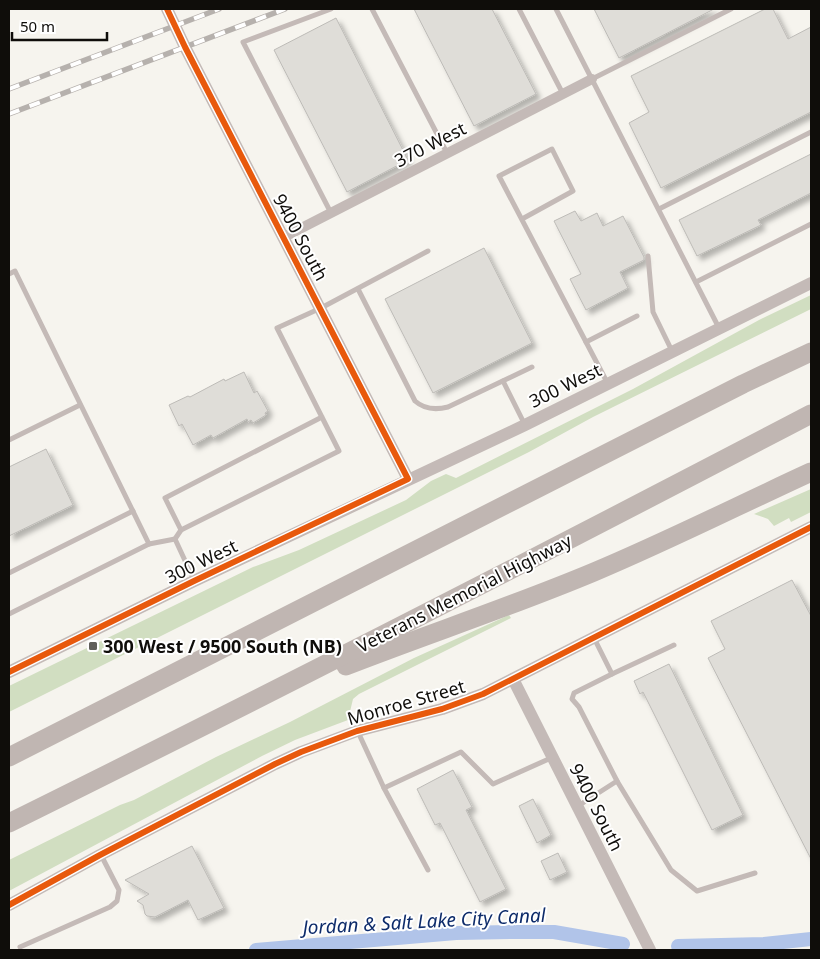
<svg xmlns="http://www.w3.org/2000/svg" width="820" height="959" viewBox="0 0 820 959" font-family="'Noto Sans',sans-serif">
<defs>
<filter id="shadow"><feDropShadow dx="4.5" dy="4.5" stdDeviation="2.5" flood-color="#0004"/></filter>
</defs>
<rect width="100%" height="100%" fill="#f6f4ee"/>
<g fill="#d1dec1">
<polygon points="811,295 811,309 593,417 529,452 9,712 9,686 253,567 299,550 406,500 431,481 446,474 456,478 633,389 759,320"/>
<polygon points="811,489 811,512 791,522 789,518 774,526 768,519 754,514"/>
<polygon points="509,615 511,618 359,694 353,699 348,720 295,740 262,756 9,891 9,860 120,805 134,800 216,757 290,722 414,658"/>
</g>
<g fill="none" stroke-linecap="round" stroke-linejoin="round">
<g stroke="#b1c4e9" stroke-width="14">
<polyline points="678,946 764,944 811,939"/>
<polyline points="256,950 456,933 511,932 554,932 623,944"/>
</g>
</g>
<g fill="#dfddd8" stroke="#bdbbb7" filter="url(#shadow)">
<polygon points="414,9 492,9 536,94 474,126"/>
<polygon points="594,9 714,9 619,58"/>
<polygon points="765,9 773,9 788,39 811,27 811,112 661,188 629,123 649,112 631,76"/>
<polygon points="336,18 408,160 347,192 274,50"/>
<polygon points="811,154 811,193 758,220 761,225 697,256 679,220"/>
<polygon points="575,211 581,221 597,213 603,226 623,216 644,257 644,260 620,272 628,288 586,310 570,279 581,274 554,221"/>
<polygon points="484,248 532,343 433,393 385,299"/>
<polygon points="244,372 254,393 257,391 268,411 265,413 266,415 253,423 251,420 248,422 247,419 213,438 211,435 193,445 182,424 179,426 169,405 188,396 190,397 224,379 225,381"/>
<polygon points="46,449 73,505 9,536 9,467"/>
<polygon points="792,580 811,616 811,859 708,658 725,649 711,621"/>
<polygon points="669,664 743,815 712,830 643,692 640,694 634,681"/>
<polygon points="453,770 472,807 466,810 506,889 480,902 440,823 435,825 417,789"/>
<polygon points="533,799 551,835 537,843 519,806"/>
<polygon points="192,846 224,908 198,920 188,900 155,917 147,916 145,914 143,905 137,901 149,894 125,880"/>
<polygon points="558,853 567,872 550,880 541,861"/>
</g>
<g fill="none" stroke-linecap="round" stroke-linejoin="round">
<g stroke="#c4bab7" stroke-width="5">
<polyline points="331,9 243,42 331,213"/>
<polyline points="372,9 447,153"/>
<polyline points="519,9 563,94"/>
<polyline points="556,9 719,328"/>
<polyline points="592,79 731,9"/>
<polyline points="659,209 811,132"/>
<polyline points="522,219 573,191 552,149 499,176 608,384"/>
<polyline points="648,256 653,312 672,351"/>
<polyline points="9,274 15,271 149,544 175,539"/>
<polyline points="696,282 811,224"/>
<path d="M358,289L415,401C425,410 436,410 448,407L532,367"/>
<polyline points="586,342 637,316"/>
<polyline points="503,381 525,425"/>
<polyline points="322,417 165,498 181,530 339,451 277,328 321,308 428,251"/>
<polyline points="9,440 80,405"/>
<polyline points="181,530 175,539 194,580"/>
<polyline points="9,573 133,511"/>
<polyline points="9,614 149,544"/>
<polyline points="594,638 612,674 674,645"/>
<polyline points="358,732 384,788 461,752 493,784 551,758"/>
<polyline points="617,781 671,870 697,891 755,873"/>
<polyline points="384,788 428,870"/>
<polyline points="578,806 617,781 579,707 572,699 574,693 612,674"/>
<polyline points="20,947 110,907 117,901 119,890 101,855"/>
</g>
<polyline stroke="#c4bab7" stroke-width="10" points="284,237 592,79"/>
<g stroke="#c4bab7" stroke-width="12">
<polyline points="167,9 185,47 408,479"/>
<polyline points="9,672 194,581 525,425 811,283"/>
<polyline points="513,679 650,950"/>
<polyline points="9,905 100,855 275,764 301,752 357,731 442,709 483,694 811,527"/>
</g>
<g stroke="#c0b6b2" stroke-width="19">
<path d="M346,666C428,634 513,606 594,572C668,541 739,505 811,472"/>
<polyline points="9,757 743,384 811,352"/>
<path d="M9,823C278,690 545,553 811,414"/>
</g>
<g stroke="#b6b1ad" stroke-width="5.5">
<g id="rail">
<polyline points="9,89 219,9"/>
<polyline points="9,114 285,9"/>
</g>
</g>
<use href="#rail" stroke="#fff" stroke-width="4" stroke-dasharray="11" stroke-linecap="butt"/>
<g stroke="#fff" stroke-width="9">
<g id="cycleway">
<polyline points="9,672 194,581 408,479 185,47 167,9"/>
<polyline points="9,905 100,855 275,764 301,752 357,731 442,709 483,694 811,527"/>
</g>
</g>
<use href="#cycleway" stroke="#e8590c" stroke-width="6"/>
</g>
<rect fill="#605e5a" stroke="#fff" stroke-width="2" x="88" y="641" width="10" height="10" rx="2.5"/>
<g text-anchor="middle" dominant-baseline="central" stroke-width="4" stroke-linejoin="round" paint-order="stroke">
<g font-size="18" fill="#0f0d0a" stroke="#fff">
<text transform="translate(430 144) rotate(-27)">370 West</text>
<text transform="translate(301 237) rotate(62)">9400 South</text>
<text transform="translate(565 385) rotate(-26)">300 West</text>
<text transform="translate(201 561) rotate(-26)">300 West</text>
<text transform="translate(464 593) rotate(-27)">Veterans Memorial Highway</text>
<text transform="translate(406 702) rotate(-16)">Monroe Street</text>
<text transform="translate(597 807) rotate(63)">9400 South</text>
</g>
<g font-size="18" font-weight="bold" fill="#0f0d0a" stroke="#fff" text-anchor="start">
<text x="103" y="646">300 West / 9500 South (NB)</text>
</g>
<g font-size="19" font-style="italic" fill="#0d2b6a" stroke="#fff">
<text transform="translate(424 921) rotate(-3)">Jordan &amp; Salt Lake City Canal</text>
</g>
</g>
<rect width="820" height="959" fill="none" stroke="#0f0d0a" stroke-width="20"/>
<path d="M12 32v8h95v-8" fill="none" stroke="#0f0d0a" stroke-width="2.5"/>
<text x="20" y="32" font-size="15" fill="#0f0d0a" stroke="#ffffff" stroke-width="4" paint-order="stroke">50 m</text>
</svg>
